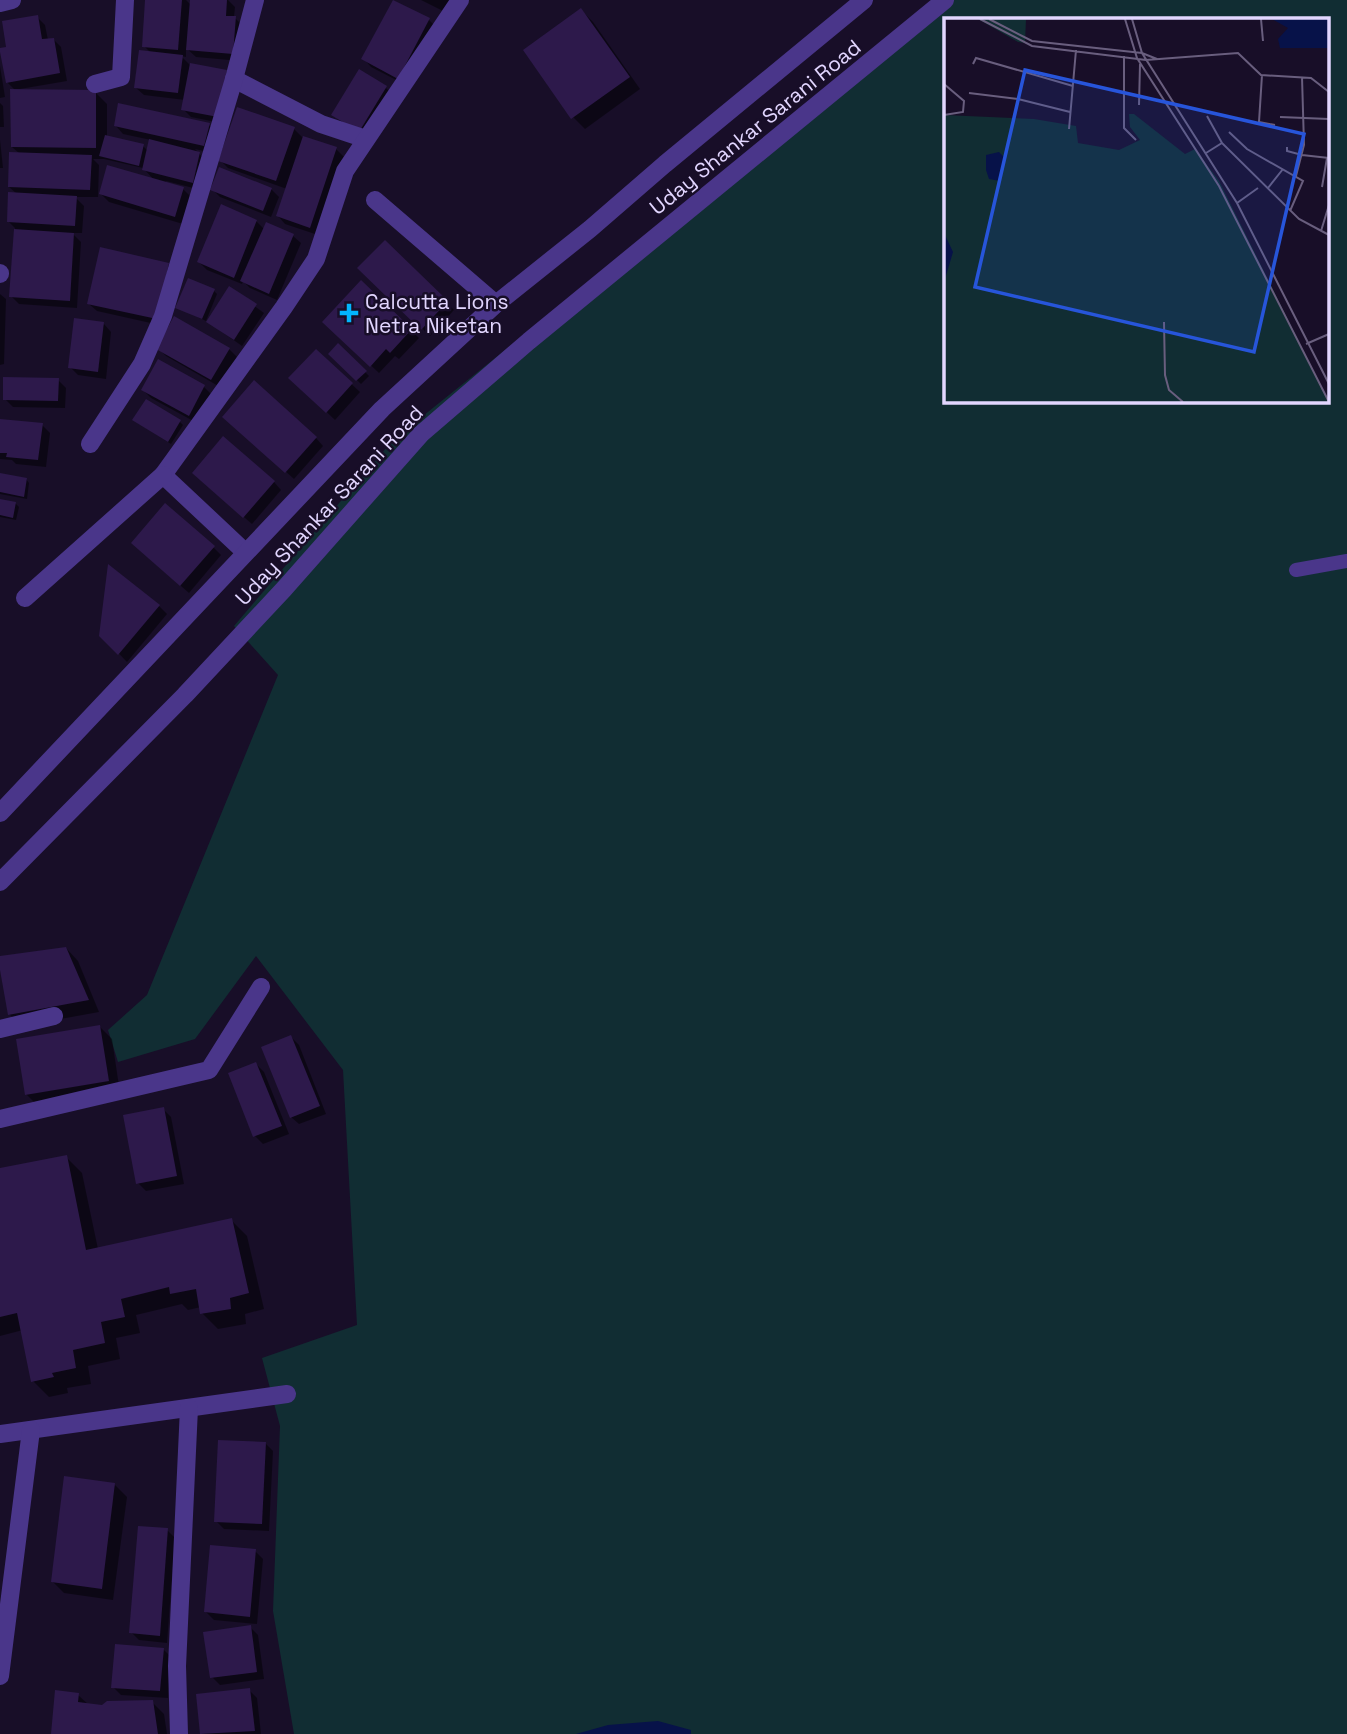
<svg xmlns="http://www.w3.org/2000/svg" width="1347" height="1734" viewBox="0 0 1347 1734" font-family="'Space Grotesk',sans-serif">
<rect width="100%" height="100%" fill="#180e28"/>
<path fill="#112d33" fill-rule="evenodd" d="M941,0H1347V1734H294L273,1611L280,1426L262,1358L357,1325L343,1070L256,956L195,1039L118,1062L108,1030L147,995L278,675L234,626L393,440ZM946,19H1328V401H946Z"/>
<polygon fill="#071249" points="658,1721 691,1730 691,1734 576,1734 608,1725"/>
<g fill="#0007">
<polygon points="147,0 186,0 191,5 192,0 228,0 235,7 234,17 243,26 240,61 196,57 186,48 186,57 181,56 190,65 226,72 234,80 226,124 191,117 183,109 185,100 144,95 136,88 152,54 144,46"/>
<polygon points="421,0 454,0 447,13"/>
<polygon points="394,1 429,20 437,28 406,85 371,67 364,59"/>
<polygon points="581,10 593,22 640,89 585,129 573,117"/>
<polygon points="37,17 45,25 48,40 53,39 61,47 67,81 20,89 95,92 107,104 107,137 143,146 148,151 151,140 123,134 116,126 209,125 217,132 212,153 195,149 207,162 201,190 166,181 165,184 183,189 191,197 183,224 109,202 101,194 155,181 143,168 104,159 93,159 99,165 98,197 75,197 84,206 82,233 72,233 81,242 77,308 19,304 11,296 15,228 8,221 17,194 9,187 20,154 12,147 16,91 7,82 8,48"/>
<polygon points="0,66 5,97 0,98"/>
<polygon points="386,88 394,96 368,139 341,122 333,114"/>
<polygon points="0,103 3,106 4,127 0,127"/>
<polygon points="294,129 302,137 336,149 344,157 318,235 285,224 278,216 287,189 228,168 220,160"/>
<polygon points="0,140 3,168 0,168"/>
<polygon points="212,189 271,189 279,197 271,217 220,197"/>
<polygon points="256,221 264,229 267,224 293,236 301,243 277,300 250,288 243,281 242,284 207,270 199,262"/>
<polygon points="385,242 454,310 430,336 360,268"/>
<polygon points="168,265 176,272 164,326 97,311 89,304"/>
<polygon points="361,283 419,338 399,359 395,356 379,373 325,322"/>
<polygon points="230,288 264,313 242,346 208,322"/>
<polygon points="214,291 217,294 206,321 177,307"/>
<polygon points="0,294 6,299 4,364 0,365"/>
<polygon points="104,324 111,332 106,379 78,375 70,367"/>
<polygon points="338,345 369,376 361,384 330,354"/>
<polygon points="158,348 229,349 237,357 220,387 166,356"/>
<polygon points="316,351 360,392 335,420 291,378"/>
<polygon points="159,362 204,387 212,395 197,423 151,398 143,390"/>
<polygon points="58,380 66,388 65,408 13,407 5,399"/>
<polygon points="0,420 42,425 50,433 46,467 16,464 12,460 0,459"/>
<polygon points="180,422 183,425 171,444 138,423"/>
<polygon points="233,424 316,438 323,446 294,479"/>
<polygon points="0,474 26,479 29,483 27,499 0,494"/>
<polygon points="202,481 274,482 281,490 252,524"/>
<polygon points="0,500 16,504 19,507 16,520 0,517"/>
<polygon points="214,548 221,555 189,593 141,551"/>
<polygon points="159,606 167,614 127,662 101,635"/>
<polygon points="66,948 78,961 99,1012 22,1026 9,1014 0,957"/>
<polygon points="100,1027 112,1039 120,1093 38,1106 26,1094"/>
<polygon points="291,1037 299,1045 326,1114 299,1124 291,1117"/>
<polygon points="256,1064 264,1072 289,1134 263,1144 255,1136"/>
<polygon points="163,1109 171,1117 184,1184 146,1191 138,1183"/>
<polygon points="66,1157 82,1173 98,1249 231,1220 247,1236 264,1309 245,1314 246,1324 218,1329 202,1313 201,1307 188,1310 182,1304 136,1315 140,1333 116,1338 120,1359 88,1366 91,1384 67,1388 68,1393 49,1397 33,1381 23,1330 0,1336 0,1170"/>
<polygon points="265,1443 273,1451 269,1531 224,1529 216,1521"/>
<polygon points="115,1485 127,1497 113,1600 64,1593 52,1581"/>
<polygon points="167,1530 175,1538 167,1643 139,1640 131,1632"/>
<polygon points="255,1551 263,1559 257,1624 214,1620 206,1612"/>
<polygon points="250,1627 258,1635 264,1679 220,1685 212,1677"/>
<polygon points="163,1649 171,1657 168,1698 121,1695 113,1687"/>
<polygon points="249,1690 257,1698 261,1734 202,1734 198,1695"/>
<polygon points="78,1695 89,1705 102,1707 152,1702 164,1714 167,1734 53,1734"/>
</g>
<g fill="#2d194b">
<polygon points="145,0 182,0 178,50 142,47"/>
<polygon points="190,0 227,0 226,16 236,16 233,54 186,50"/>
<polygon points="393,0 430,18 398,79 361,59"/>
<polygon points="581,8 630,77 571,119 523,50"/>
<polygon points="38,15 42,39 54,38 60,73 6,83 0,52 0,48 6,47 2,21"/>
<polygon points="139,50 183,55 178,93 134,88"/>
<polygon points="190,63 227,70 218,117 181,110"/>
<polygon points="359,69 387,86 359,132 331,115"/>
<polygon points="10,89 96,90 96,148 11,147"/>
<polygon points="118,103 210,123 204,146 114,126"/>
<polygon points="237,107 295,127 276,181 218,161"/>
<polygon points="105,135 144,144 139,166 99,156"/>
<polygon points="303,136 337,147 310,228 276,216"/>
<polygon points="149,139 200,152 193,183 142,170"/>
<polygon points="9,152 92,155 90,190 8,187"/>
<polygon points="107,165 184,187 175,217 99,194"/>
<polygon points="219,167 272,188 263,211 210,190"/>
<polygon points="8,192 77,196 75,226 7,222"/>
<polygon points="221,204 257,220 234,278 197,262"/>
<polygon points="266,222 294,234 269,294 240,281"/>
<polygon points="14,229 74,233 70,301 9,297"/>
<polygon points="385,240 448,301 421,330 357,268"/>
<polygon points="100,247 169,263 157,319 87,304"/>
<polygon points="188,278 215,289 202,319 175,308"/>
<polygon points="361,280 412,329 390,353 386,349 370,367 322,322"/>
<polygon points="229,286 257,304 234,340 206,322"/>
<polygon points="174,316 230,348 211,380 156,349"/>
<polygon points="74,318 104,322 98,372 68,368"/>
<polygon points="338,343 367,371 356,381 328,354"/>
<polygon points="316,349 353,383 326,413 288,378"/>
<polygon points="158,359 205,385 189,416 141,390"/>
<polygon points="3,377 59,378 58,401 3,400"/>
<polygon points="254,380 317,437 285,473 222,417"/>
<polygon points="146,399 181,420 168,442 132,420"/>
<polygon points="0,419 43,423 38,460 6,457 7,453 0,453"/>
<polygon points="223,436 275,481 243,518 192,473"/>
<polygon points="0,473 27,478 24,497 0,492"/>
<polygon points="0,499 16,502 13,518 0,515"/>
<polygon points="165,503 215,546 180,586 131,543"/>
<polygon points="108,564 160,605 118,655 99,636"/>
<polygon points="66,947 89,1000 8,1015 0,970 0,956"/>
<polygon points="100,1025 109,1081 25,1095 16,1039"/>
<polygon points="291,1035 320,1106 290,1118 261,1047"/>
<polygon points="256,1062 282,1126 253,1137 228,1073"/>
<polygon points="164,1107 177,1176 136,1184 123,1115"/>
<polygon points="67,1155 86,1250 232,1218 249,1293 230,1298 231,1309 200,1314 196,1289 170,1294 169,1287 121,1299 125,1317 101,1322 105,1343 73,1350 76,1368 52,1373 54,1377 31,1382 17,1313 0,1317 0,1168"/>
<polygon points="218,1440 266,1442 262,1524 214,1522"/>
<polygon points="64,1476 115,1483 102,1589 51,1582"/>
<polygon points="138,1526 168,1528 160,1636 129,1633"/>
<polygon points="210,1545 256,1549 250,1617 204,1612"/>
<polygon points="251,1625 257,1672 210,1678 203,1632"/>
<polygon points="115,1644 164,1648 160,1691 111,1688"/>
<polygon points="250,1688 255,1731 200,1734 196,1694"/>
<polygon points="55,1690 79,1693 78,1702 102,1705 107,1701 153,1700 158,1734 51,1734"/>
</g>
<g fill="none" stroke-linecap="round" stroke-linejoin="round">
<polyline stroke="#4a368a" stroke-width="14" points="1296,570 1347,561"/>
<g stroke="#4a368a" stroke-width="18">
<polyline points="0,3 12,0"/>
<polyline points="234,79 321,124 366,139"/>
<polyline points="95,84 121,77 125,0"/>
<polyline points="375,200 496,304"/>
<polyline points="0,273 0,274"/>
<polyline points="90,444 142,364 163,316 234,79 255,0"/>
<polyline points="245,552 163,475 284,307 316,259 345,171 460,0"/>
<polyline points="25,598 163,475"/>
<polyline points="0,1029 54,1016"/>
<polyline points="0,1119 209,1070 261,987"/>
<polyline points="0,1434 287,1394"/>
<polyline points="0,1676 31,1430"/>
<polyline points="179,1734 177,1666 189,1408"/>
</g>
<g stroke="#4a368a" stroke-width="18">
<polyline points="0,813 382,409 496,304 590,229 665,164 864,0"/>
<polyline points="0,882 185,695 284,589 421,434 529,341 945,0"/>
</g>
</g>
<path fill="#02b5ff" stroke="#180e28" stroke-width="2.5" d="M345.5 302.5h7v7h7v7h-7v7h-7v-7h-7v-7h7z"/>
<g text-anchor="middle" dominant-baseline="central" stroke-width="5" stroke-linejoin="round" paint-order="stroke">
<g font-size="21" fill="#e2d6ff" stroke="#180e28">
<text transform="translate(755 127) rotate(-39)">Uday Shankar Sarani Road</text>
<text transform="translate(329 505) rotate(-47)">Uday Shankar Sarani Road</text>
</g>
<g font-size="21" fill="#e2d6ff" stroke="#180e28" text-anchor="start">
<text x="365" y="301">Calcutta Lions<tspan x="365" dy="24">Netra Niketan</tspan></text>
</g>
</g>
<g transform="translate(944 18)">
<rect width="385" height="385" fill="#180e28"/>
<path d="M34,1H82L81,25L74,24ZM185,96H190L241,136L251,131L275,163L385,384H0V97L90,101L132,108L134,125L175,132L196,122L186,109Z" fill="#112d33"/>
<path d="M328,1H385V30H336L334,21L344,10ZM55,134L60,139L56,163L45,161L42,152V137ZM0,215L9,234L1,261H0Z" fill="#071249"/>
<path fill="none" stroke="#695e7e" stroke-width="2" d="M36,1L88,28L202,42L294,35L317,57L367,60L385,74M45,1L88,23L198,35L213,41M181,1L193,40L275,168L385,384M188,1L198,35L293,185L385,366M317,1L319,23M180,38V110L192,122M29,46L32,40L129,68M318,57L315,104L331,107M0,66L20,83L19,94L0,97M25,75L74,81L126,94M195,87L196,46M263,98L278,125M336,99L385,101M125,111L132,32M285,114L303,131L359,163L346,193M343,129V133L358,137L385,140M262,135L278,125L355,201L385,217M352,158L360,127L358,59M378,169L383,140M324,170L339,151M293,185L314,170M377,213L385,187M220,304L221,357L225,372L239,384M362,326L385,316"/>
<path fill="#2755da" fill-opacity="0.15" stroke="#2755da" stroke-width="3.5" d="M81,52L360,116L310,334L31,269Z"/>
<rect width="385" height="385" fill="none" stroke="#e2d6ff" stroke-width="3.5"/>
</g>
</svg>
